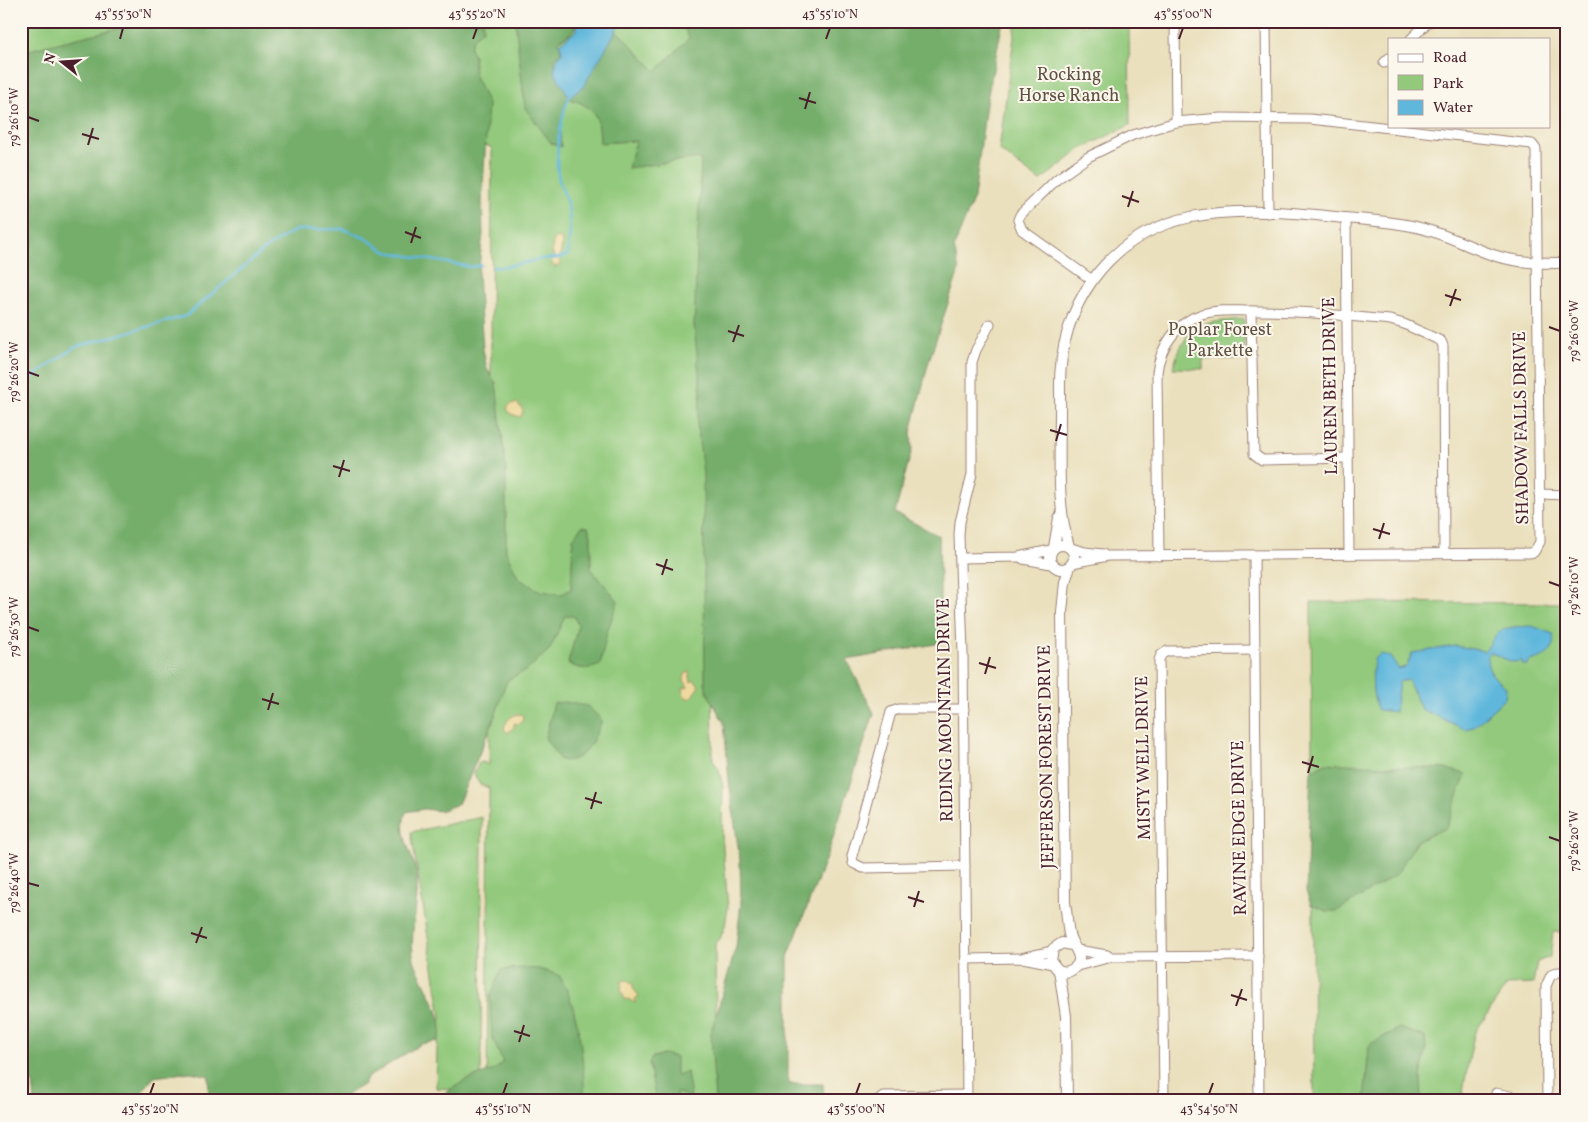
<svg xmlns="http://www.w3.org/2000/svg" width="1588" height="1122" viewBox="0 0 1588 1122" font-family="Vollkorn,serif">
<rect width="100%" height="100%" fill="#fbf7ec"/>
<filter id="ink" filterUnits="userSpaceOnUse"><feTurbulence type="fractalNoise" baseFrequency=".02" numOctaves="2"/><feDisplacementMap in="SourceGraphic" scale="10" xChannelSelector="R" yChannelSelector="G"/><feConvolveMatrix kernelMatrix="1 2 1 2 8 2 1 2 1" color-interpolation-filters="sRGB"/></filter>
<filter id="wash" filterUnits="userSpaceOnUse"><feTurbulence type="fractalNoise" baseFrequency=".0096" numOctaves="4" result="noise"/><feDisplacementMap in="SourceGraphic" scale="20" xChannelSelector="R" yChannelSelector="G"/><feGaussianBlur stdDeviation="1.12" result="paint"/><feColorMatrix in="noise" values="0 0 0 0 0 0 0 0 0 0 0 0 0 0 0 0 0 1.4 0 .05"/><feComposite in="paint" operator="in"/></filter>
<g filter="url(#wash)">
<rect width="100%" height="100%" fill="#eae0bd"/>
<g fill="#92c97b" stroke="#6e7453">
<polygon points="21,21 183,21 21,63"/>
<polygon points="210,21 708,21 706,106 713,760 719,770 723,787 722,836 728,907 725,926 720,939 715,944 717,1101 487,1101 489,788 480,785 474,774 479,763 483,762 489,765 492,148"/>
<polygon points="1016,21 1091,25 1104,21 1129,21 1130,125 1081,149 1040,181 999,150"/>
<path d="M1244,319L1245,359H1203V369L1173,368C1187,322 1200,323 1244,319Z"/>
<polygon points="1311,602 1567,603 1567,932 1553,932 1550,957 1537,962 1533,984 1507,985 1474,1034 1461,1101 1314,1101"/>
<polygon points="482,817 481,1091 436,1088 437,1049 441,1017 411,832"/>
</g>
<g fill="#75ad6b" stroke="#60664b">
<path d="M147,21H483V30L474,37L470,47L474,57V74L488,104L482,202L483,234L478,275L483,349L487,369L496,383L506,469V552L519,579L540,591L562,594L571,589L573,538L582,526L588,527L591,535V569L618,601L607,632L600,665C588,670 579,670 568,663L578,626L574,616H565L550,649L527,670L509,679L505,685L496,714L458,804L440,811L424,809L406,812C397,836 415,854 417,878C419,902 410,931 413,955C417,978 451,1019 438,1041L421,1044L367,1078L364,1084L337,1101H208L209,1076L191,1072L154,1077L134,1101H35L33,1083L30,1079L21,1077V52Z"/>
<path d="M515,21H578L571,33L558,41L561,47V53L554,59L557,71L614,28L656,71L689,38L681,21H1003L986,104L974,198L954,247L959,270L929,361L911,432L912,449L895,513L939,536L941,643L847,660L874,713L829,850L788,957V1084H823L824,1101H715L711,1032L736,947L741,902L740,861L729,781L724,723L707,692L705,683L703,473L697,424L701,392L694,326L701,161L698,158L628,168L636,141L600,143C599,114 595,107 567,98L560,126L561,147L551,143L525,108Z"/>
<path d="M565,702L587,706L602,720C595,738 584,765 560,760L545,738L554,703Z"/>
<polygon points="1325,763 1447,769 1466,774 1446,828 1417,841 1396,875 1337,911 1327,911 1311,905 1306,891 1311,771"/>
<path d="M520,968L539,969L559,975C579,1006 585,1064 584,1101H432L466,1080L494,1070L503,1063L492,1037L490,997L501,970Z"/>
<polygon points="1399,1028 1425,1037 1426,1050 1421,1077 1422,1101 1364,1101 1369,1045"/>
<polygon points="664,1054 676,1057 676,1075 687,1072 691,1098 676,1092 678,1101 656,1101 649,1063 653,1057"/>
</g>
<g fill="#eeda9e" stroke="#9c7c64">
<polygon points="556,237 562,240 560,264 555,267 551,262 554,255 552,254 553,240"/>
<polygon points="517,403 523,410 521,417 511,414 507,409 510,404"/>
<polygon points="689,672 691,682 694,680 699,686 690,699 684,696 683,688 688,687 684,680 685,674"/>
<path d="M520,714L523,716L522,721L518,724L514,723V727L507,733L504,728C506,721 512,714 520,714Z"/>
<polygon points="627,980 633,984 633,988 639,996 635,999 635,1003 628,999 625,1000 621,990 622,981"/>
</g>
<g fill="#5fb7dc" stroke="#546b84">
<polygon points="579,21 619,21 616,31 583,87 569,97 554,71 557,59 562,53 560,43 576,31"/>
<path d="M1532,626L1553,634C1556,653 1545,658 1528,661L1527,665H1523L1522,661L1512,662L1489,652C1483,668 1494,678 1506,687L1505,698L1474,727L1464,729L1421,709L1408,680L1399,682L1395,712L1378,710C1371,695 1372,676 1374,659L1381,654L1390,657L1399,669L1407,666L1412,653L1456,646L1484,651C1490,646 1491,640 1496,635C1505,625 1520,627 1532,626Z"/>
</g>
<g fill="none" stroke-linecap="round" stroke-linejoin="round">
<g stroke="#5fb7dc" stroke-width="2.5">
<path d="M493,267C510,268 525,262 541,259C550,258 560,260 568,254C569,241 571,226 569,212C568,201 563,193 560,183C553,159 560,120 569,97"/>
<polyline points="21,385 75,347 186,316 264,250 288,234 297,230 343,229 365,238 387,252 471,267 481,265"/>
</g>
</g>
</g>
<g filter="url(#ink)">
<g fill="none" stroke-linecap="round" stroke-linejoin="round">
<g stroke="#9a8074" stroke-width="11">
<g id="minor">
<polyline points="1175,21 1176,122"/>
<polyline points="1266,21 1268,213"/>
<polyline points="1411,39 1429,21"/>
<polyline points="1384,63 1389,58"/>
<polyline points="1346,218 1349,554"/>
<polyline points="1251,311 1254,454 1262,460 1348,458"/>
<polyline points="1539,494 1567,495"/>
<polyline points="1071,548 1085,552 1103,554"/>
<polyline points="1254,555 1259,1101"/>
<path d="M1159,556L1157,372C1160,347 1177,322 1202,314C1218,309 1235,311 1252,311C1298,310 1344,316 1390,320L1404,324L1441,341L1443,346L1444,553"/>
<polyline points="960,558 1018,557 1051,550"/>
<polyline points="1023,559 1051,564"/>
<polyline points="1072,563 1108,556 1529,553 1534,552 1540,542 1536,149 1532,144 1310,119 1221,118 1176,122 1133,135 1088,157 1057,179 1020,215 1018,220 1022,230 1092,280"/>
<polyline points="964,709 899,709 891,712 852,856 853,863 863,868 965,866"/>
<polyline points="1077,950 1107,955"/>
<polyline points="1025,957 1053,951"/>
<polyline points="966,959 1023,958 1053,964"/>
<polyline points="1077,966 1112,957 1258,956"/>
<polyline points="1496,1093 1528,1100 1560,1101"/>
<polyline points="877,1101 883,1096 967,1095"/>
<polyline points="967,1101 963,653 959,535 960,522 972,474 972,362 976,350 990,324"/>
<polyline points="1164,1101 1159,660 1161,655 1167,651 1255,650"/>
<polyline points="1547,1101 1546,986 1551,975 1558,972 1567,972"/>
</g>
</g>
<g stroke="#9a8074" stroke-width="12">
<g id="tertiary">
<circle cx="1062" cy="557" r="12"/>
<path d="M1069,546C1055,504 1061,437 1060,391C1058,308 1106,235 1191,217C1235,208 1291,212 1335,217C1363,220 1393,221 1420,228C1446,234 1469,247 1493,255C1517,263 1542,263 1567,263"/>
<polyline points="1054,547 1059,518"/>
<path d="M1070,566L1065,582L1062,612L1065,903C1067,913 1067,924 1069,934C1071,946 1088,959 1073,969C1068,973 1063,972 1058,970L1051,961L1053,949L1062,943L1072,945"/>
<polyline points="1059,970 1066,1016 1067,1101"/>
</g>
</g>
<use href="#minor" stroke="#fff" stroke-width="9"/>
<use href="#tertiary" stroke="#fff" stroke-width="10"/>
</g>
</g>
<path fill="none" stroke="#4a1f2b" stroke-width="2" d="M120,39L123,28M473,39L477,28M826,39L830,28M1179,39L1183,28M799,98L816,103M805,109L810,92M28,117L39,121M82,134L99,139M88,145L93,128M1122,196L1139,202M1128,207L1133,191M405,232L421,238M411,243L416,227M1445,295L1461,300M1450,306L1456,289M1549,327L1560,331M728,331L744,336M733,342L739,325M28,372L39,376M1050,430L1067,435M1056,441L1061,424M333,466L350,471M339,477L344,460M1373,529L1390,534M1379,539L1384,523M656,564L673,570M662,575L667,559M1549,582L1560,586M28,627L39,631M979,663L996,668M985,674L990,657M262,699L279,704M268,710L273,693M1302,762L1319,767M1308,773L1313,756M585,798L602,803M591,809L596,792M1549,837L1560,841M28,883L39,886M908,897L924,902M914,907L919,891M191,933L207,938M196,943L202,927M1231,995L1247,1000M1236,1006L1242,989M514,1031L530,1036M519,1042L524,1025M150,1094L154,1083M503,1094L507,1083M856,1094L860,1083M1209,1094L1213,1083"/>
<g text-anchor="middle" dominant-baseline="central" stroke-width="4" stroke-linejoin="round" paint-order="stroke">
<g font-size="18" fill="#605243" stroke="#fbf7ec">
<text x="1069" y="75">Rocking<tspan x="1069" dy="21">Horse Ranch</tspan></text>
<text x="1220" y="330">Poplar Forest<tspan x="1220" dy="21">Parkette</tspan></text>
</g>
<g font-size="18" fill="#4a1f2b" stroke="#fbf7ec">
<text transform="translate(1331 386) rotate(-91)">LAUREN BETH DRIVE</text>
<text transform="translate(1522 428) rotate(-91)">SHADOW FALLS DRIVE</text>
<text transform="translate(946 710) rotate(-91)">RIDING MOUNTAIN DRIVE</text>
<text transform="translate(1047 757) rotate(-91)">JEFFERSON FOREST DRIVE</text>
<text transform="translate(1144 758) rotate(-91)">MISTY WELL DRIVE</text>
<text transform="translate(1240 828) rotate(-91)">RAVINE EDGE DRIVE</text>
</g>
</g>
<rect width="1588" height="1122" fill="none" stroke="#fbf7ec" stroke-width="55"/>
<rect x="1388" y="38" width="162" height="90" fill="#fbf7ec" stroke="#b4a19f"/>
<rect x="1398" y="54" width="25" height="8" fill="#ffffff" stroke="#b4a19f"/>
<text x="1433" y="62" font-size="15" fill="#4a1f2b">Road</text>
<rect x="1398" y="75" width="25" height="15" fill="#92c97b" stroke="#b4a19f"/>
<text x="1433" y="88" font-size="15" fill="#4a1f2b">Park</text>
<rect x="1398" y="100" width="25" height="15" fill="#5fb7dc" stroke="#b4a19f"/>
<text x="1433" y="112" font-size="15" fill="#4a1f2b">Water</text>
<g transform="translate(62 62) rotate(287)" stroke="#fbf7ec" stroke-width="4" paint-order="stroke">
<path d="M0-4L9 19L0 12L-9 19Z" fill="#4a1f2b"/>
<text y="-8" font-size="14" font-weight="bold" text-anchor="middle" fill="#4a1f2b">N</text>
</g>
<rect x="28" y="28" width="1532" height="1066" fill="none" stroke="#4a1f2b" stroke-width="2"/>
<g font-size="12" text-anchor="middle" fill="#4a1f2b">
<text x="123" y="18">43°55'30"N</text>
<text x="477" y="18">43°55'20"N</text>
<text x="830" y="18">43°55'10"N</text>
<text x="1183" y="18">43°55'00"N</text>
<text transform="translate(14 117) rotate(-90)" y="4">79°26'10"W</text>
<text transform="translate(1574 331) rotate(-90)" y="4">79°26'00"W</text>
<text transform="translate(14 372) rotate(-90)" y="4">79°26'20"W</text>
<text transform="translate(1574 586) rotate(-90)" y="4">79°26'10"W</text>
<text transform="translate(14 627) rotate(-90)" y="4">79°26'30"W</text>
<text transform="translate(1574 841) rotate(-90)" y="4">79°26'20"W</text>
<text transform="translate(14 883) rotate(-90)" y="4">79°26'40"W</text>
<text x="150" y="1113">43°55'20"N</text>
<text x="503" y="1113">43°55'10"N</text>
<text x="856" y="1113">43°55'00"N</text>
<text x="1209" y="1113">43°54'50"N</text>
</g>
</svg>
